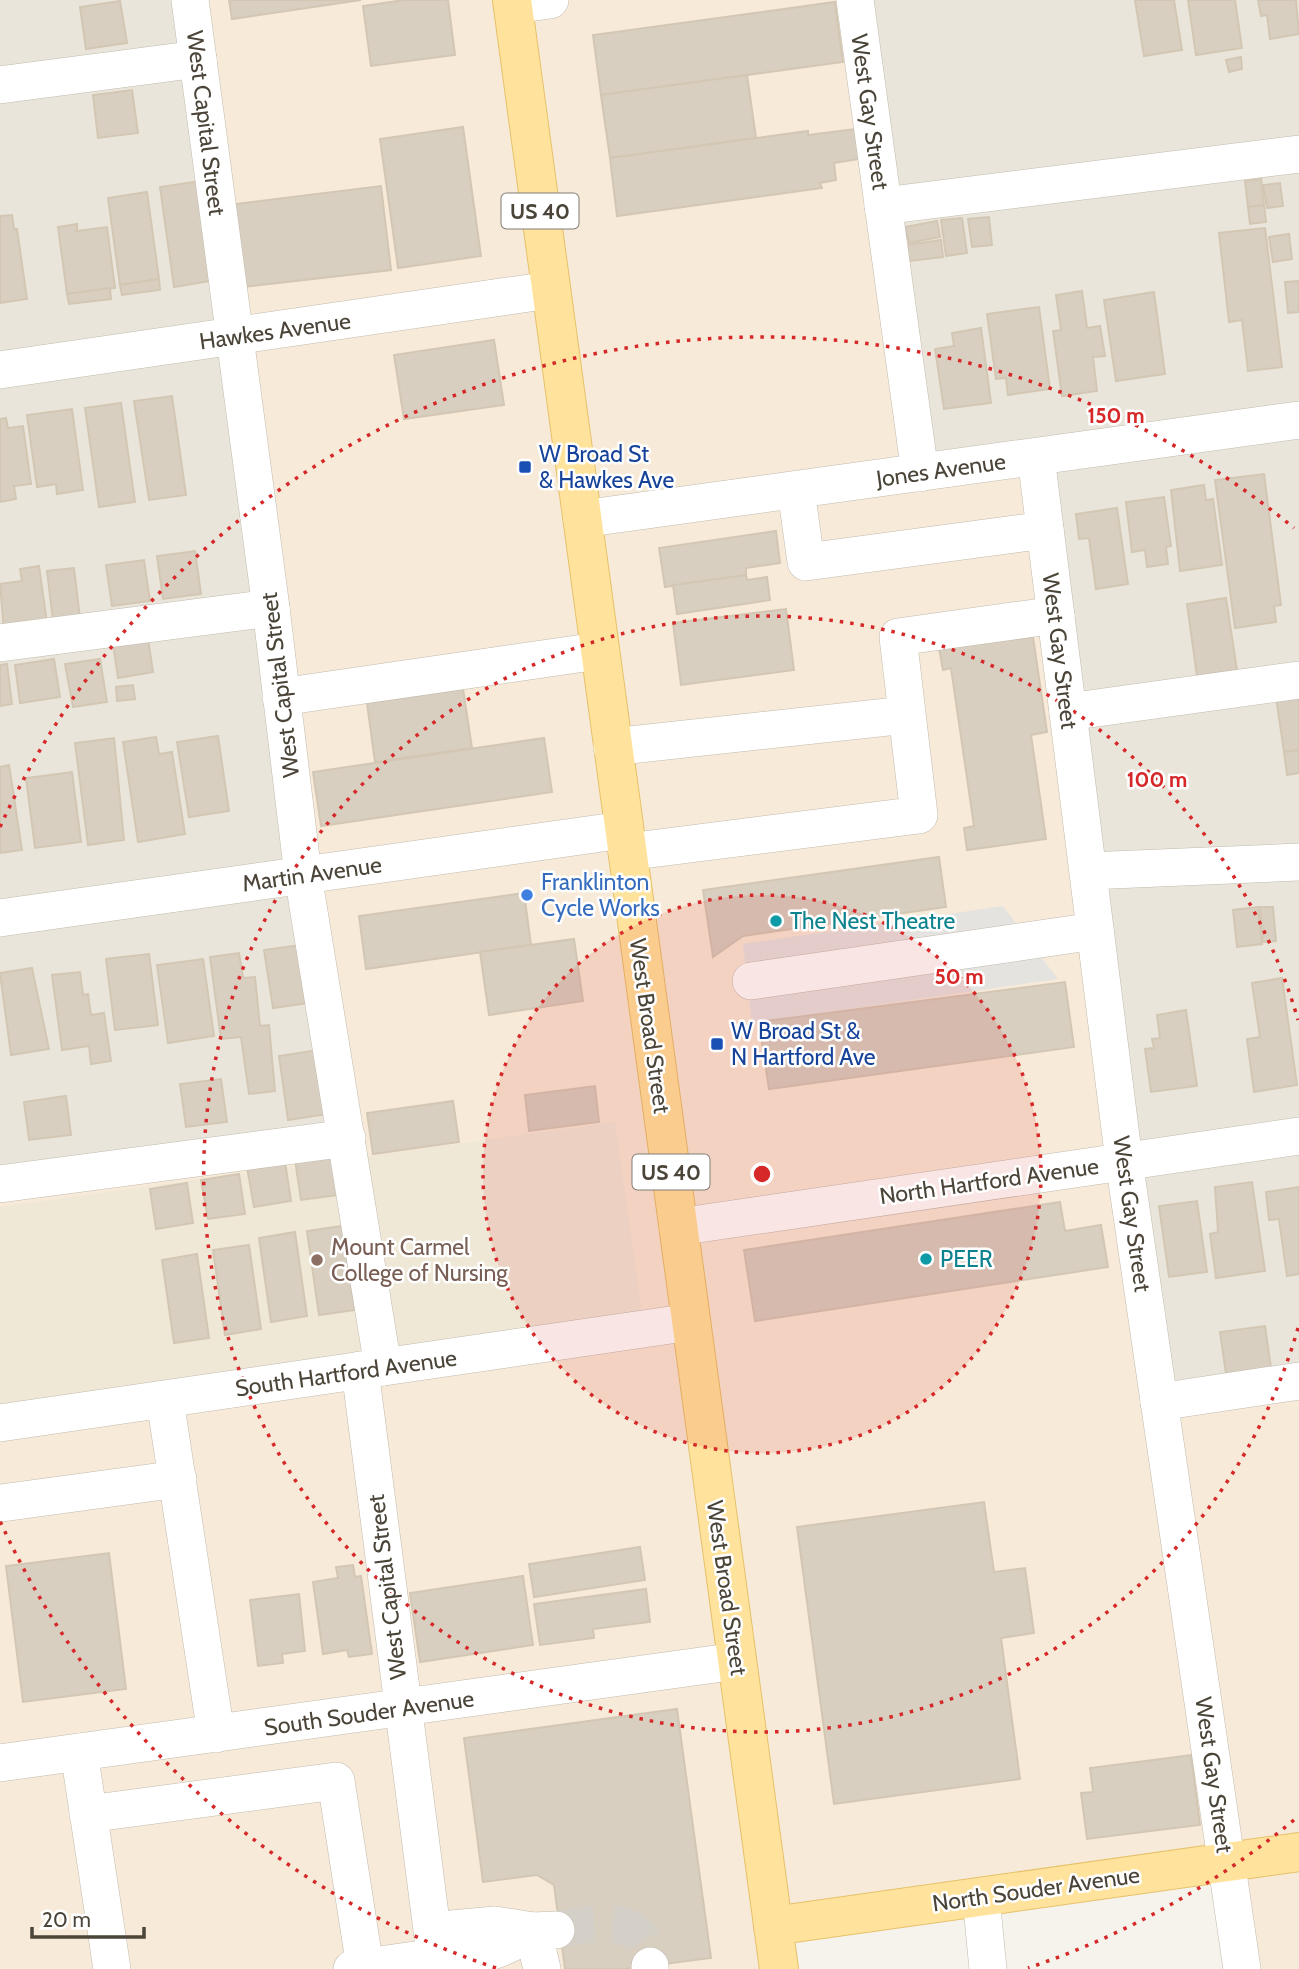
<svg xmlns="http://www.w3.org/2000/svg" width="1299" height="1969" viewBox="0 0 1299 1969" font-family="Cabin,sans-serif">
<rect width="100%" height="100%" fill="#f6f3ec"/>
<g fill="#eae5da">
<polygon points="0,0 190,0 347,1138 0,1184"/>
<polygon points="855,0 1299,0 1299,1381 1159,1402 920,473"/>
</g>
<polygon fill="#f7ead8" points="190,0 855,0 920,472 1036,457 1159,1402 1299,1381 1299,1969 1242,1969 1227,1863 773,1926 779,1969 0,1969 0,1184 347,1138"/>
<polygon fill="#efe8d6" points="615,1122 642,1313 0,1405 0,1207"/>
<polygon fill="#e5e3e0" points="1003,906 1058,979 752,1023 743,944"/>
<g fill="#d8cfc1" stroke="#d3c7b4" stroke-width="2">
<polygon points="229,0 361,0 232,19"/>
<polygon points="404,0 448,0 455,55 371,66 363,6"/>
<polygon points="1135,0 1174,0 1182,50 1144,56"/>
<polygon points="1188,0 1235,0 1242,48 1196,55"/>
<polygon points="1258,0 1296,0 1299,34 1270,39 1267,15 1261,16"/>
<polygon points="120,1 127,43 86,49 80,7"/>
<polygon points="835,2 843,62 601,95 593,35"/>
<polygon points="1241,57 1242,69 1229,72 1226,60"/>
<polygon points="747,75 756,138 610,158 601,95"/>
<polygon points="132,90 138,133 98,138 93,95"/>
<polygon points="463,127 481,256 398,268 380,139"/>
<polygon points="855,129 859,159 834,163 836,180 820,183 822,188 617,216 610,158 808,131 808,135"/>
<polygon points="1261,179 1264,205 1248,207 1245,181"/>
<polygon points="208,180 222,279 174,287 160,187"/>
<polygon points="1280,183 1283,206 1267,208 1263,185"/>
<polygon points="381,186 391,270 244,287 235,204"/>
<polygon points="147,192 159,279 120,285 108,198"/>
<polygon points="1264,205 1266,222 1250,224 1248,207"/>
<polygon points="12,215 14,229 17,229 27,299 0,303 0,216"/>
<polygon points="989,217 992,245 972,247 968,219"/>
<polygon points="962,218 967,253 946,256 941,220"/>
<polygon points="937,221 940,237 909,243 905,227"/>
<polygon points="77,224 77,231 107,227 115,288 67,294 58,227"/>
<polygon points="1265,228 1282,367 1248,371 1242,320 1229,322 1219,233"/>
<polygon points="1289,234 1292,259 1273,262 1269,237"/>
<polygon points="941,240 943,257 909,261 907,245"/>
<polygon points="159,279 160,290 122,295 120,285"/>
<polygon points="1299,281 1299,312 1288,313 1285,282"/>
<polygon points="110,288 111,299 69,304 67,294"/>
<polygon points="1082,291 1087,328 1100,326 1105,356 1093,357 1097,391 1062,396 1053,331 1061,330 1056,295"/>
<polygon points="1154,292 1165,374 1116,381 1104,300"/>
<polygon points="1039,307 1050,389 1008,395 1006,378 996,379 987,314"/>
<polygon points="981,328 991,403 944,409 935,349 954,346 952,333"/>
<polygon points="494,340 504,405 404,419 394,355"/>
<polygon points="172,396 186,495 149,500 134,401"/>
<polygon points="121,403 135,502 99,507 85,408"/>
<polygon points="72,409 83,490 57,494 56,484 37,487 27,415"/>
<polygon points="6,418 8,428 23,426 31,484 14,486 16,499 0,502 0,419"/>
<polygon points="1264,474 1281,605 1274,606 1276,622 1235,628 1215,480"/>
<polygon points="1204,485 1206,500 1213,499 1222,565 1180,571 1171,490"/>
<polygon points="1164,497 1171,546 1166,547 1168,564 1147,567 1145,550 1132,552 1126,502"/>
<polygon points="1117,508 1128,584 1096,589 1089,538 1079,539 1076,514"/>
<polygon points="776,531 780,563 746,568 746,575 665,587 659,548"/>
<polygon points="195,551 201,594 163,599 157,556"/>
<polygon points="144,560 150,601 112,606 106,565"/>
<polygon points="39,566 47,623 4,630 0,584 22,581 20,569"/>
<polygon points="74,568 80,618 53,621 47,571"/>
<polygon points="746,575 747,580 767,577 770,600 677,614 673,585"/>
<polygon points="1226,598 1237,670 1197,676 1187,604"/>
<polygon points="786,609 794,670 681,685 673,623"/>
<polygon points="1018,636 1018,639 1033,637 1047,732 1031,735 1046,839 967,850 964,828 974,826 951,668 943,670 939,648"/>
<polygon points="148,639 153,672 118,678 113,644"/>
<polygon points="54,659 60,697 20,703 15,665"/>
<polygon points="100,659 107,702 73,707 65,664"/>
<polygon points="7,664 12,704 0,706 0,665"/>
<polygon points="133,685 135,699 117,701 116,687"/>
<polygon points="463,689 472,748 375,762 367,703"/>
<polygon points="1299,694 1299,750 1284,752 1276,697"/>
<polygon points="218,736 229,811 189,817 177,742"/>
<polygon points="156,737 159,754 172,752 185,834 138,842 123,742"/>
<polygon points="114,738 124,840 88,845 75,743"/>
<polygon points="544,738 552,792 321,826 313,772"/>
<polygon points="1299,750 1299,773 1287,775 1284,752"/>
<polygon points="9,765 22,850 0,853 0,767"/>
<polygon points="72,772 81,842 35,848 26,778"/>
<polygon points="939,857 946,907 743,936 713,957 703,890"/>
<polygon points="524,893 531,945 366,969 359,916"/>
<polygon points="1258,907 1262,944 1237,947 1233,910"/>
<polygon points="1260,907 1273,907 1276,941 1263,942"/>
<polygon points="574,939 583,1001 489,1015 480,952"/>
<polygon points="308,944 316,1002 273,1008 264,950"/>
<polygon points="239,953 243,978 255,977 260,1026 269,1025 275,1091 249,1094 241,1037 221,1039 210,957"/>
<polygon points="149,954 158,1025 115,1030 106,959"/>
<polygon points="203,959 214,1036 168,1043 157,965"/>
<polygon points="32,968 49,1049 11,1055 0,973"/>
<polygon points="80,972 83,995 88,994 91,1015 104,1013 111,1061 91,1064 89,1046 62,1050 52,975"/>
<polygon points="1282,978 1297,1085 1254,1092 1247,1039 1260,1037 1252,983"/>
<polygon points="1065,982 1074,1047 769,1089 759,1022"/>
<polygon points="1186,1010 1197,1086 1151,1092 1145,1049 1154,1048 1152,1039 1160,1038 1157,1015"/>
<polygon points="325,1049 334,1113 288,1120 279,1056"/>
<polygon points="221,1079 227,1122 186,1127 180,1084"/>
<polygon points="595,1086 599,1122 529,1131 525,1095"/>
<polygon points="66,1096 71,1135 29,1140 24,1102"/>
<polygon points="453,1101 459,1142 373,1154 367,1113"/>
<polygon points="333,1155 339,1195 301,1200 295,1160"/>
<polygon points="285,1162 291,1201 254,1207 247,1167"/>
<polygon points="239,1174 245,1214 208,1219 201,1180"/>
<polygon points="1252,1182 1265,1271 1216,1278 1210,1234 1218,1232 1215,1187"/>
<polygon points="187,1183 193,1223 156,1229 150,1189"/>
<polygon points="1299,1187 1299,1274 1287,1276 1279,1219 1269,1220 1266,1192"/>
<polygon points="1197,1201 1207,1272 1169,1277 1159,1206"/>
<polygon points="1060,1202 1065,1231 1101,1225 1108,1267 755,1321 744,1250"/>
<polygon points="342,1226 355,1310 319,1315 307,1231"/>
<polygon points="295,1232 307,1316 271,1322 259,1238"/>
<polygon points="249,1245 261,1329 225,1335 213,1250"/>
<polygon points="197,1254 209,1338 174,1343 162,1260"/>
<polygon points="1265,1326 1271,1368 1226,1374 1220,1332"/>
<polygon points="984,1502 994,1572 1025,1568 1034,1633 1001,1638 1020,1779 834,1804 797,1527"/>
<polygon points="640,1547 645,1580 534,1597 529,1564"/>
<polygon points="109,1553 126,1689 23,1702 6,1566"/>
<polygon points="353,1565 355,1577 361,1576 372,1654 349,1657 347,1650 323,1654 313,1582 338,1578 336,1567"/>
<polygon points="523,1576 533,1645 420,1662 410,1593"/>
<polygon points="646,1589 650,1622 593,1629 594,1638 540,1645 534,1604"/>
<polygon points="299,1594 305,1651 282,1654 283,1663 258,1666 250,1600"/>
<polygon points="677,1709 711,1958 626,1969 565,1969 554,1885 537,1875 483,1882 464,1738"/>
<polygon points="1191,1755 1200,1825 1087,1839 1081,1793 1093,1792 1090,1768"/>
</g>
<g fill="none" stroke-linecap="round" stroke-linejoin="round">
<path stroke="#d4d0c8" stroke-width="37" stroke-dasharray="37 18" stroke-linecap="butt" d="M558,1930C584,1925 630,1913 645,1944C648,1950 649,1959 650,1966"/>
<g stroke="#c2bbae" stroke-width="38">
<g id="minor">
<polyline points="190,0 271,608 303,875 383,1367"/>
<polyline points="855,0 920,473"/>
<polyline points="513,5 550,0"/>
<polyline points="0,85 198,59"/>
<polyline points="883,206 1299,154"/>
<polyline points="0,370 550,290"/>
<polyline points="1036,457 1124,1161 1242,1969"/>
<polyline points="796,490 806,562 1045,530"/>
<polyline points="582,519 1299,420"/>
<polyline points="0,643 271,608"/>
<polyline points="281,697 598,651"/>
<polyline points="1068,712 1299,680"/>
<polyline points="612,747 906,715"/>
<polyline points="627,852 919,815 898,637 1056,615"/>
<polyline points="1088,871 1299,862"/>
<polyline points="0,918 623,830"/>
<polyline points="751,981 1095,931"/>
<polyline points="0,1184 347,1138"/>
<polyline points="678,1227 1299,1136"/>
<polyline points="360,1370 437,1969"/>
<polyline points="165,1400 216,1734"/>
<polyline points="1159,1402 1299,1381"/>
<polyline points="0,1423 691,1322"/>
<polyline points="2,1503 178,1479"/>
<polyline points="79,1752 112,1969"/>
<polyline points="0,1763 737,1661"/>
<polyline points="88,1814 336,1781 365,1967"/>
<polyline points="981,1897 988,1969"/>
<path d="M495,1925L533,1931C500,1951 473,1963 435,1948L452,1929Z"/>
<polyline points="650,1966 650,1969"/>
<polyline points="352,1969 436,1957"/>
<polyline points="542,1969 533,1931 556,1930"/>
</g>
</g>
<g stroke="#e6c16a" stroke-width="40">
<g id="major">
<polyline points="512,0 779,1969"/>
<polyline points="773,1926 1299,1852"/>
</g>
</g>
<use href="#minor" stroke="#fff" stroke-width="37"/>
<use href="#major" stroke="#ffe39c" stroke-width="38"/>
</g>
<circle cx="762" cy="1174" r="279" fill="#d62828" fill-opacity=".12"/>
<g fill="none" stroke="#d62828" stroke-width="3.5" stroke-dasharray="3.5 7">
<circle cx="762" cy="1174" r="279"/>
<path d="M1298 1328A558 558 0 1 1 1298 1020"/>
<path d="M1294 1820A837 837 0 0 1 1028 1968M496 1968A837 837 0 0 1 0 1521M0 827A837 837 0 0 1 1294 528"/>
</g>
<g fill="#1a4fb4" stroke="#fff" stroke-width="2.5">
<rect x="518" y="460" width="14" height="14" rx="3.5"/>
<rect x="710" y="1037" width="14" height="14" rx="3.5"/>
</g>
<circle fill="#3f7fe0" stroke="#fff" stroke-width="2.5" cx="527" cy="895" r="7"/>
<g fill="#0f9aa8" stroke="#fff" stroke-width="2.5">
<circle cx="776" cy="921" r="7"/>
<circle cx="926" cy="1259" r="7"/>
</g>
<circle fill="#8d6e63" stroke="#fff" stroke-width="2.5" cx="317" cy="1260" r="7"/>
<g text-anchor="middle" dominant-baseline="central" stroke-width="5" stroke-linejoin="round" paint-order="stroke">
<g fill="#fff" stroke="#817c74" stroke-width="2">
<rect x="501.5" y="193.5" width="77" height="35" rx="5"/>
<rect x="632.5" y="1154.5" width="77" height="35" rx="5"/>
</g>
<g font-size="21" font-weight="bold" fill="#4b4439">
<text x="540" y="211">US 40</text>
<text x="671" y="1172">US 40</text>
</g>
<g font-size="23" fill="#4b4439" stroke="#fff">
<text transform="translate(870 112) rotate(82)">West Gay Street</text>
<text transform="translate(206 123) rotate(83)">West Capital Street</text>
<text transform="translate(275 331) rotate(-8)">Hawkes Avenue</text>
<text transform="translate(941 470) rotate(-8)">Jones Avenue</text>
<text transform="translate(1060 651) rotate(83)">West Gay Street</text>
<text transform="translate(280 685) rotate(-97)">West Capital Street</text>
<text transform="translate(312 874) rotate(-8)">Martin Avenue</text>
<text transform="translate(650 1026) rotate(82)">West Broad Street</text>
<text transform="translate(989 1181) rotate(-8)">North Hartford Avenue</text>
<text transform="translate(1132 1214) rotate(82)">West Gay Street</text>
<text transform="translate(346 1373) rotate(-8)">South Hartford Avenue</text>
<text transform="translate(387 1587) rotate(-97)">West Capital Street</text>
<text transform="translate(727 1588) rotate(82)">West Broad Street</text>
<text transform="translate(369 1713) rotate(-8)">South Souder Avenue</text>
<text transform="translate(1214 1775) rotate(82)">West Gay Street</text>
<text transform="translate(1036 1889) rotate(-8)">North Souder Avenue</text>
</g>
<g font-size="23" fill="#164399" stroke="#fff" text-anchor="start">
<text x="539" y="454">W Broad St<tspan x="539" dy="26">&amp; Hawkes Ave</tspan></text>
<text x="731" y="1031">W Broad St &amp;<tspan x="731" dy="26">N Hartford Ave</tspan></text>
</g>
<g font-size="23" fill="#366cbe" stroke="#fff" text-anchor="start">
<text x="541" y="882">Franklinton<tspan x="541" dy="26">Cycle Works</tspan></text>
</g>
<g font-size="23" fill="#0d838f" stroke="#fff" text-anchor="start">
<text x="790" y="921">The Nest Theatre</text>
<text x="940" y="1259">PEER</text>
</g>
<g font-size="23" fill="#785e54" stroke="#fff" text-anchor="start">
<text x="331" y="1247">Mount Carmel<tspan x="331" dy="26">College of Nursing</tspan></text>
</g>
</g>
<circle cx="762" cy="1174" r="10" fill="#d62828" stroke="#fff" stroke-width="3.5"/>
<g font-size="21" text-anchor="middle" font-weight="bold" fill="#d62828" stroke="#fff" stroke-width="5" stroke-linejoin="round" paint-order="stroke">
<text x="1116" y="423">150 m</text>
<text x="1157" y="787">100 m</text>
<text x="959" y="984">50 m</text>
</g>
<path d="M32 1927v10h112v-10" fill="none" stroke="#4b4439" stroke-width="3.5"/>
<text x="42" y="1927" font-size="21" fill="#4b4439" stroke="#ffffff" stroke-width="5" paint-order="stroke">20 m</text>
</svg>
